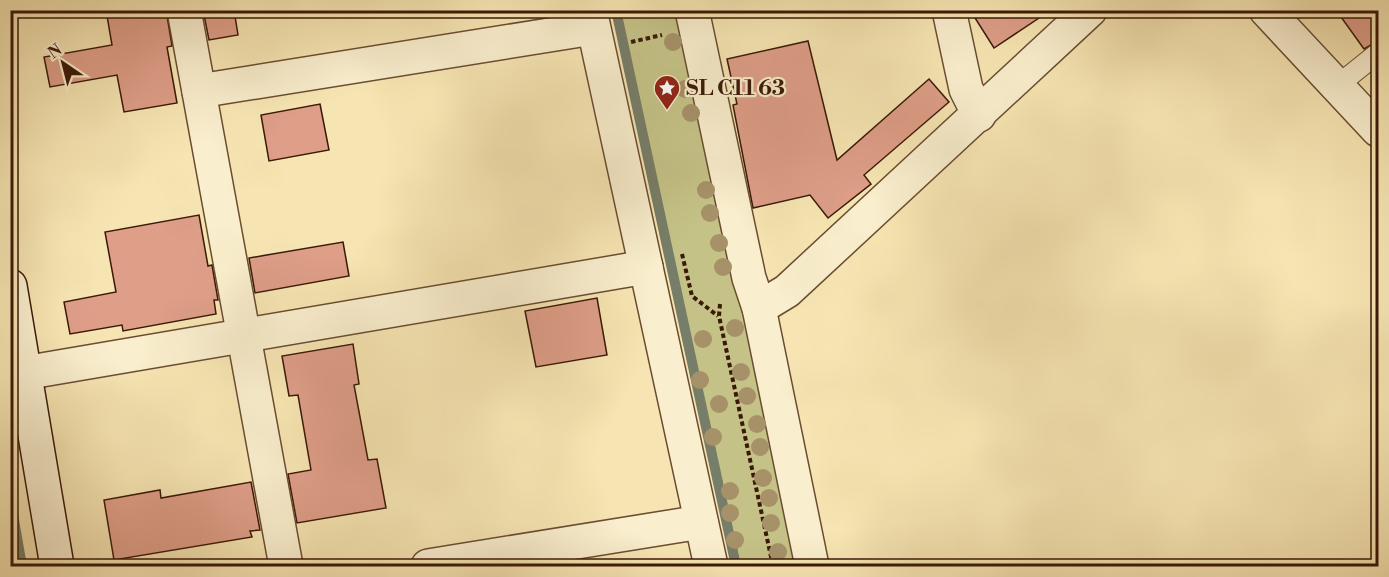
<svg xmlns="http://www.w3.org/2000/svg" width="1389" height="577" viewBox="0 0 1389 577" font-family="'Libre Bodoni',serif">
<rect width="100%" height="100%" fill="#f6e5b2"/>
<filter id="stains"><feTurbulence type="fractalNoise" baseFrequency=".00333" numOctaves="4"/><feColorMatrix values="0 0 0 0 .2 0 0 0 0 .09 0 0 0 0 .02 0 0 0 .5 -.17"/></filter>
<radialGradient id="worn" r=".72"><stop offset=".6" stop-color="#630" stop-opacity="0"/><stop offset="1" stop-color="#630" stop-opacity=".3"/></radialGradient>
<polygon fill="#c4c287" stroke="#806e48" stroke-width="1.5" points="619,11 676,11 745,311 798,566 740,566"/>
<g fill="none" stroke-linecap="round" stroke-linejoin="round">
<g stroke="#767d68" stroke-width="10">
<polyline points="616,10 736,566"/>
<polyline points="10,497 22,566"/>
</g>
</g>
<g fill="#de9e88" stroke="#3b1908" stroke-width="1.5">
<polygon points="106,10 166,10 172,46 167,47 177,103 124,112 117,75 50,87 44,57 112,45"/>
<polygon points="203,10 234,10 238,35 209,40"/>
<polygon points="970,10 1051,10 994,48"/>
<polygon points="1336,10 1378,10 1378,41 1364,49"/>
<polygon points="808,41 837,160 929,79 949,102 864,175 871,184 828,218 810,195 753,208 733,105 737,104 727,59"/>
<polygon points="320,104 329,150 269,161 261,115"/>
<polygon points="199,215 208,266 212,265 218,300 214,300 216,314 123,331 122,325 70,334 64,302 116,292 105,232"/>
<polygon points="343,242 349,276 255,293 249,258"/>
<polygon points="597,298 607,355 536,367 525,311"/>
<polygon points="353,344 359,384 354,385 368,460 377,459 386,508 297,523 288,474 311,470 298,395 289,396 282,356"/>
<polygon points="251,482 260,530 250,531 252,537 114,560 104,500 160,490 161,498"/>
</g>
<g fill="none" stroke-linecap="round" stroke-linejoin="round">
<g stroke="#6a4c32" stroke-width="22">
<polyline id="lane" points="1338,85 1378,53"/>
</g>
<g stroke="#6a4c32" stroke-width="36">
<g id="street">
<polyline points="184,10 286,566"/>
<polyline points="590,10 711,566"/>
<polyline points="692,10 749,278 759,308 812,566"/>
<polyline points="949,10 966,89 979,115"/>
<polyline points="1266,10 1378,130"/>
<polyline points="199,91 593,28"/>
<polyline points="759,308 787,291 1090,10"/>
<polyline points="24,373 646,267"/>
<polyline points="428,566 701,522"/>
</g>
</g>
<g stroke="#3b1908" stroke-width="36">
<polyline id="secondary" points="10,286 57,566"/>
</g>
<g stroke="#3b1908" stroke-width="4" stroke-dasharray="4.5 3" stroke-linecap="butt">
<polyline points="631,42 662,35"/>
<polyline points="682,254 692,296 718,316"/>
<polyline points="720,304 719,316 773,566"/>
</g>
<use href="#lane" stroke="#f9eecd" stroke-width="20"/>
<use href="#street" stroke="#f9eecd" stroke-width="33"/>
<use href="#secondary" stroke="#f9eecd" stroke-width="33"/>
</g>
<g fill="#a69169">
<circle cx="673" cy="42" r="9"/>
<circle cx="685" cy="89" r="9"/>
<circle cx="691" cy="113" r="9"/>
<circle cx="706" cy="190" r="9"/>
<circle cx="710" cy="213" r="9"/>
<circle cx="719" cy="243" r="9"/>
<circle cx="723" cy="267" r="9"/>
<circle cx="735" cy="328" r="9"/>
<circle cx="703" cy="339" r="9"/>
<circle cx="741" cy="372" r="9"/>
<circle cx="700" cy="380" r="9"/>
<circle cx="747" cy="396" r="9"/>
<circle cx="719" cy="404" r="9"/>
<circle cx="757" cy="424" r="9"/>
<circle cx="713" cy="437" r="9"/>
<circle cx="760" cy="447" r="9"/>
<circle cx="763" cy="478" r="9"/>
<circle cx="730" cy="491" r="9"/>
<circle cx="769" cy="498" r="9"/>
<circle cx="730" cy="513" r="9"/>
<circle cx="771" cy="523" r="9"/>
<circle cx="735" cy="540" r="9"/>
<circle cx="778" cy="552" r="9"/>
</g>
<defs>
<g id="sight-pin" transform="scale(1.35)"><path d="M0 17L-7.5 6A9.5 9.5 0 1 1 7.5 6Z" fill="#8f2418" stroke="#f9eecd"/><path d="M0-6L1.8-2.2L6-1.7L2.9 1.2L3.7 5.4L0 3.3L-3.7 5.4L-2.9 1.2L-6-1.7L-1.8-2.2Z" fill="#fff"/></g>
</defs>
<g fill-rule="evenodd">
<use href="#sight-pin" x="667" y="88"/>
</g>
<g text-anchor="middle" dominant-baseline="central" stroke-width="4.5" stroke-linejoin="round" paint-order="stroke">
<g font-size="22" font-weight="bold" fill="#3b1908" stroke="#f9eecd" text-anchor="start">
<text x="686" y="88">SL C11 63</text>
</g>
</g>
<rect width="1389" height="577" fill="none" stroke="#f6e5b2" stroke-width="36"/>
<rect x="12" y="12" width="1365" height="553" fill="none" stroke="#3b1908" stroke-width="3"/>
<rect x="18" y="18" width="1353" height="541" fill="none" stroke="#3b1908" stroke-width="1.5"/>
<g transform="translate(63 63) rotate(325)" stroke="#f9eecd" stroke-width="4.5" paint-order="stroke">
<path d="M0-4.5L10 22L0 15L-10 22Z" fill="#3b1908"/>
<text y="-9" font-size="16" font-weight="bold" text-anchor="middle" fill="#3b1908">N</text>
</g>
<rect width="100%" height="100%" filter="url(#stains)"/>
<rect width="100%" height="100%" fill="url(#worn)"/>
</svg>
